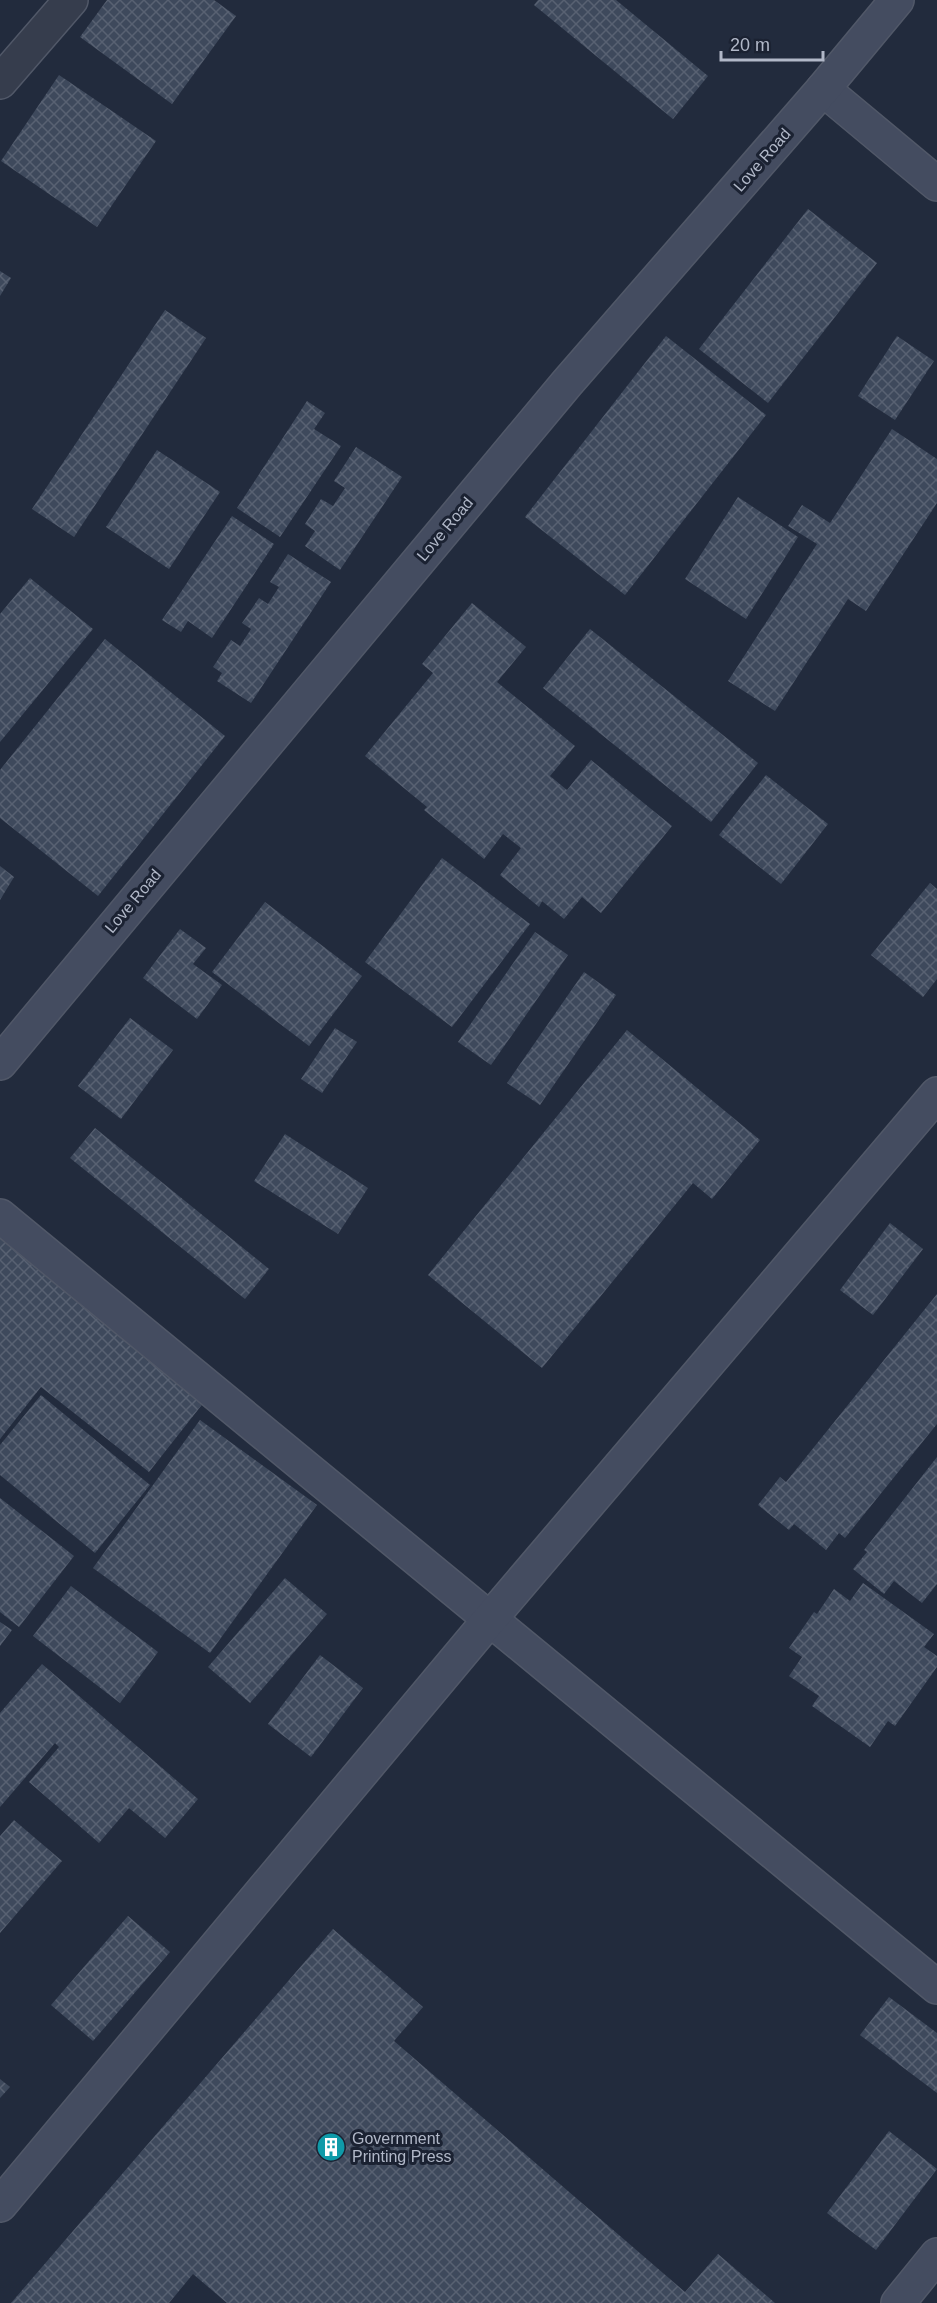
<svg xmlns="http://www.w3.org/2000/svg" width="937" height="2303" viewBox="0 0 937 2303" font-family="Helvetica,sans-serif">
<defs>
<pattern id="building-cross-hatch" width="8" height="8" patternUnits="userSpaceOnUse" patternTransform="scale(1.5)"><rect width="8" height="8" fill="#3e495c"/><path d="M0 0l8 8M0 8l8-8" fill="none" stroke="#586172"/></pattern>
</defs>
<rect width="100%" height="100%" fill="#222b3d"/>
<g fill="url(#building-cross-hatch)">
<polygon points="107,0 214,0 236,16 172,104 80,37"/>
<polygon points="538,0 616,0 708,76 673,119 534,5"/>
<polygon points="59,75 156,141 97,227 1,161"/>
<polygon points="808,209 877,263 768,403 699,349"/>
<polygon points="0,271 11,278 0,296"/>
<polygon points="165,310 206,338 74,537 32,509"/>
<polygon points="666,336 766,415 625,595 525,517"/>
<polygon points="897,336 934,361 895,420 858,396"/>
<polygon points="307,401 325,413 314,429 341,446 280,537 237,508"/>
<polygon points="892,429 937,459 937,503 866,611 848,599 775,711 728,681 817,544 788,526 802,505 830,523"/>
<polygon points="356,447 402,477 340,570 305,546 315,531 305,524 321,499 333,506 345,488 334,481"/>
<polygon points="157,450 220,492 169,569 106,527"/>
<polygon points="738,497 798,537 746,619 685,579"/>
<polygon points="232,516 274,544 212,638 188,621 181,632 162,620"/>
<polygon points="288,554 331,582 251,703 217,681 222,673 213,667 231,640 240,646 251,629 242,623 259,598 268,604 279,587 270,582"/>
<polygon points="30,578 93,629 0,742 0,614"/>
<polygon points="472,603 526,647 497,682 575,746 550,776 567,790 591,760 672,826 601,913 582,897 564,919 542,901 539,907 500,875 521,848 503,834 484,859 424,810 427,807 365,756 433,673 422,664"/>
<polygon points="590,629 758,763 711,822 543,688"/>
<polygon points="105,639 225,736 98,896 0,818 0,770"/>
<polygon points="766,775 828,824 781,884 719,835"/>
<polygon points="442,858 530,924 452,1027 365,962"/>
<polygon points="0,866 14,877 0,900"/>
<polygon points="930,883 937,889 937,979 923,997 871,955"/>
<polygon points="265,902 362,976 309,1046 212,972"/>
<polygon points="180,929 206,948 193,964 222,985 197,1019 143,978"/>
<polygon points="535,932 568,955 491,1065 458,1042"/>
<polygon points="584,972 616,995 540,1105 507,1083"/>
<polygon points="130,1018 173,1050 121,1119 78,1086"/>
<polygon points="335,1028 357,1042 322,1093 301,1079"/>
<polygon points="627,1030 760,1140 712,1199 693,1183 542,1368 428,1275"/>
<polygon points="95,1128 269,1269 245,1299 70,1158"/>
<polygon points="285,1134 368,1188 338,1234 254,1181"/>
<polygon points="890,1223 923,1249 873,1315 840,1290"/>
<polygon points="0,1225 212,1392 149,1472 41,1387 0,1439"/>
<polygon points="937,1294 937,1424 845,1538 839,1533 826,1550 794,1524 789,1530 758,1505 780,1477 786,1482"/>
<polygon points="41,1395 150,1485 95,1553 0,1475 0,1445"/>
<polygon points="200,1420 317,1505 210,1653 93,1568"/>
<polygon points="937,1457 937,1584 922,1603 894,1581 884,1594 853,1569 867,1552 864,1550"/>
<polygon points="0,1498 74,1556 19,1627 0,1612"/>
<polygon points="285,1578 327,1614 250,1703 208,1667"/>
<polygon points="863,1583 934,1634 924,1647 937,1656 937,1667 895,1726 888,1721 870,1747 812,1706 819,1696 789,1676 802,1657 789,1648 814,1612 817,1614 834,1589 850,1601"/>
<polygon points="71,1586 158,1652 120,1703 33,1636"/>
<polygon points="0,1622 12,1630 0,1646"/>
<polygon points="320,1655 363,1688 311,1757 268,1724"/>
<polygon points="42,1664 198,1799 165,1838 129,1808 99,1843 29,1782 59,1747 55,1743 0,1807 0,1713"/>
<polygon points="14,1820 62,1861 0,1933 0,1836"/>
<polygon points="128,1916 170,1952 93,2041 51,2005"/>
<polygon points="333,1929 423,2007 394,2041 685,2292 718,2254 775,2303 227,2303 193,2274 169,2303 11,2303"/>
<polygon points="889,1997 937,2033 937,2093 860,2035"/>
<polygon points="0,2079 10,2087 0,2098"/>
<polygon points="889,2131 937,2169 876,2250 827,2213"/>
</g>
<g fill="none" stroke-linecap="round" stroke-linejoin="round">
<g stroke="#515868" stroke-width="36">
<polyline id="street" points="0,82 71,0"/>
</g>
<g stroke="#515868" stroke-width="36">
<g id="secondary">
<polyline points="823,89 937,184"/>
<polyline points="0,1063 567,383 823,89 897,0"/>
<polyline points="0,1216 937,1987"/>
<polyline points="0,2205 490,1619 937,1094"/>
<polyline points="898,2303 937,2255"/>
</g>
</g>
<use href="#street" stroke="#363d4d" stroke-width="33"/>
<use href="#secondary" stroke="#444c60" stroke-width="33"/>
</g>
<defs>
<g id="building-disc" transform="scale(1.5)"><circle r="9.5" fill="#0f9aa8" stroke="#1b2232"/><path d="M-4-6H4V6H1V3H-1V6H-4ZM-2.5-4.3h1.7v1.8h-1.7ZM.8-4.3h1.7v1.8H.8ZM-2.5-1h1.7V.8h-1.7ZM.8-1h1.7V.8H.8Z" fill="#fff"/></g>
</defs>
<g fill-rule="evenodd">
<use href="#building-disc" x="331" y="2147"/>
</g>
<g text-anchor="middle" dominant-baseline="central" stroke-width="6" stroke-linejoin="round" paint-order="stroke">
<g font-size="16" fill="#b1b8c8" stroke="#1b2232">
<text transform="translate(762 160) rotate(-49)">Love Road</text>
<text transform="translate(445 529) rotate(-50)">Love Road</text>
<text transform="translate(133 901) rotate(-50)">Love Road</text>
</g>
<g font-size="16" fill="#b1b8c8" stroke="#1b2232" text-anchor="start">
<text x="352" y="2138">Government<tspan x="352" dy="18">Printing Press</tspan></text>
</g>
</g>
<path d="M721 51v9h102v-9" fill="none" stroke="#b1b8c8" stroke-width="3"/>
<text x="730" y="51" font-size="18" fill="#b1b8c8" stroke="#1b2232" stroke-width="4.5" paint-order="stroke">20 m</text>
</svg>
